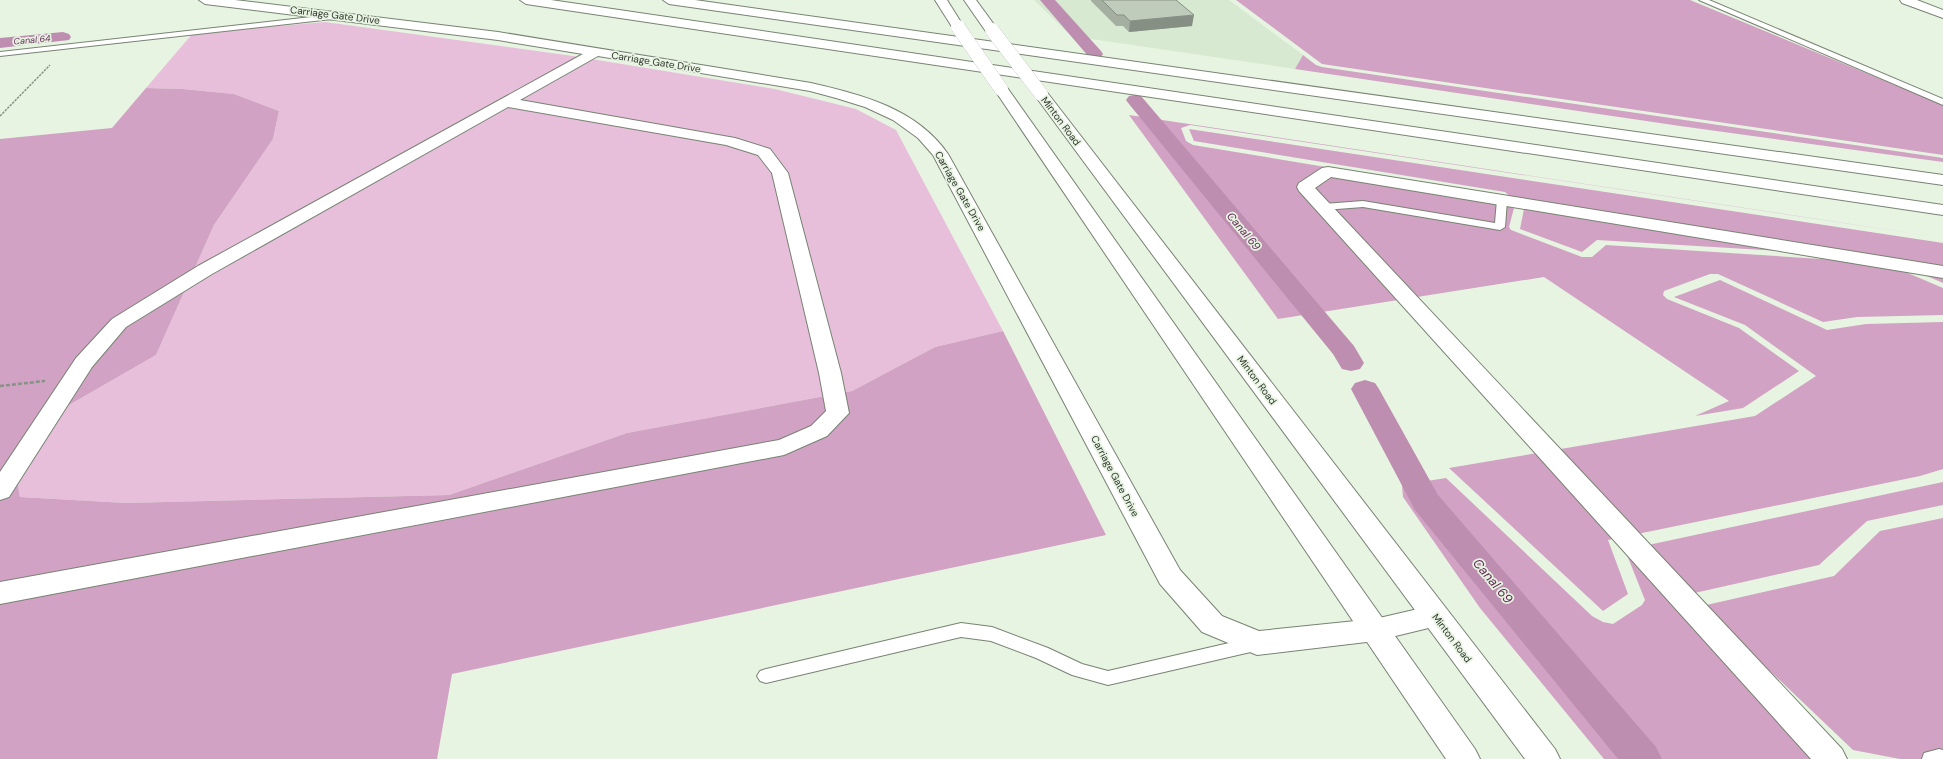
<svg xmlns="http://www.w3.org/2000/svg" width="1943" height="759" viewBox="0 0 1943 759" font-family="'DM Sans',sans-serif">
<rect width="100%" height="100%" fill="#e7f4e2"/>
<polygon fill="#d7e9d1" points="1034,0 1229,0 1303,55 1295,69 1071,36"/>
<polygon fill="#e7bfdb" points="325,22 573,56 775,89 856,109 896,130 1003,331 935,347 852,391 627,433 449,495 126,503 20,497 12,454 69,405 156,355 214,225 273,139 279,111 234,94 183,89 146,88 193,33"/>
<g fill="#d1a2c3">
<polygon points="1236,0 1690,0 1943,105 1943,155 1322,64"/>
<polygon points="1303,55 1316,65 1322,67 1943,158 1943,162 1680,126 1295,69"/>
<polygon points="146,88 183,89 234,94 279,111 273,139 214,225 156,355 69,405 12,454 20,497 126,503 449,495 627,433 852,391 935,347 1003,331 1106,535 452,674 437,759 0,759 0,139 112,128"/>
<polygon points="1129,115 1943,238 1190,125 1181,128 1186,141 1193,145 1500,196 1514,208 1509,227 1511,230 1582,257 1592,257 1606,245 1884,263 1943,288 1943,315 1857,317 1823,322 1718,274 1710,274 1664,291 1663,295 1667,299 1739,328 1799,371 1743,408 1695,416 1729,401 1544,277 1278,319"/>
<polygon points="1189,129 1943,243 1943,283 1883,257 1597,240 1582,252 1520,229 1524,209 1505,192 1194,141"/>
<polygon points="1720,280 1827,330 1866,324 1943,322 1943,469 1920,476 1608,540 1628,594 1603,611 1449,468 1755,416 1816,376 1745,325 1674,297"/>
<polygon points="1446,478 1592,616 1603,622 1613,624 1642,605 1645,600 1625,550 1943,482 1943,505 1867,521 1819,565 1690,594 1687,605 1847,759 1604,759 1480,608 1403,497 1402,485"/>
<polygon points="1943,518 1943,759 1900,759 1853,750 1702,606 1834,576 1880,531"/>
</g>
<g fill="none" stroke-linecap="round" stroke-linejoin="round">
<g fill="#bd8eaf" fill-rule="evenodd">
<polygon points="1040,0 1055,0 1101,51 1103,54 1101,57 1095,59 1089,57"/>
<polygon points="63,32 69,34 71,37 69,40 0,48 0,38"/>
<polygon points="1135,95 1141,96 1354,346 1364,363 1360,369 1351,371 1342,369 1333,354 1129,104 1126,100 1129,96"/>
<polygon points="1365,380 1375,383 1379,389 1438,495 1656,747 1662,759 1618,759 1415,510 1351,389 1355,383"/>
</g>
<g stroke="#788373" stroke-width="2">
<g id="lane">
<polygon points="1699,0 1709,0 1943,99 1943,105"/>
<polygon points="338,14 342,16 341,18 0,56 0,52"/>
<polygon points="1502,197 1507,200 1505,227 1500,230 1363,207 1324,210 1319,207 1324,204 1363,201 1495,223 1497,200"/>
<polygon points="961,623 992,627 1048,648 1082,664 1108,671 1255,637 1261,639 1264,644 1261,649 1255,651 1108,685 1072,675 1036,658 991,641 961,637 766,683 760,681 757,676 760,671 766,669"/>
<polygon points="1939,749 1943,750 1943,759 1922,759 1924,753"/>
</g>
</g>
<g stroke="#788373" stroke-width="2">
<g id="street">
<path d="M199,0H235L498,32L811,83C862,95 916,108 948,154L1180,570L1222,616L1259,631L1375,619L1435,605L1445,608L1449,616L1445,624L1375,641L1257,655L1202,632L1160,584L933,155L918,138L893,120L865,107L836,98L810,91L598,56L520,100L735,138L770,149L788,173L841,373L849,413L827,436L784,455L0,604V582L779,440L811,426L826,411L819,373L772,173L758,155L726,145L508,107L212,274L126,327L92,367L9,497L0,500V472L76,358L112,319L198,266L583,54L498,40L205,4Z"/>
<polygon points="1900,0 1917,0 1943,10 1943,18 1902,3"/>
<polygon points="1328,167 1943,266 1943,278 1331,177 1315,188 1842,749 1847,759 1811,759 1299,191 1297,187 1299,183 1322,168"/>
</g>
</g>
<g stroke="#788373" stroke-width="2">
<g id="secondary">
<polygon points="935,0 947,0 964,27 962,30 954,30"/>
<polygon points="964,0 976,0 998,30 997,33 987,33"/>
<polygon points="1001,85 1006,86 1475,749 1480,759 1446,759 994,89 996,86"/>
<polygon points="1041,90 1046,91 1555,749 1560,759 1525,759 1036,97 1034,94 1036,91"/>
</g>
</g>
<g stroke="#788373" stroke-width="2">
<g id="highway">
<polygon points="520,0 551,0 1943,205 1943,215 526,4"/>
<polygon points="663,0 695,0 1943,175 1943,185 669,4"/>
</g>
</g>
<polyline stroke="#889185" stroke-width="1.5" stroke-dasharray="2.5 1" stroke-linecap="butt" points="0,116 50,65"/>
<polyline stroke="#889185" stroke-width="2.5" stroke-dasharray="4 2" stroke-linecap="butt" points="0,386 45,381"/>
<use href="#lane" fill="#fff" fill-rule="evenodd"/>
<use href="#street" fill="#fff" fill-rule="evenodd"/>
<use href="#secondary" fill="#fff" fill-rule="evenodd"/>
<use href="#highway" fill="#fff" fill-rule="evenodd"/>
<g stroke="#788373" stroke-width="14" stroke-linecap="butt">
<g id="secondary-bridge">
<polyline points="958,27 1001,89"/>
<polyline points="992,30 1041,94"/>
</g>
</g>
<use href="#secondary-bridge" stroke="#fff" stroke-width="14"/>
</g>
<polygon fill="#a5afa1" points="1091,0 1176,0 1192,26 1129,32 1123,26 1116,26 1091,1"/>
<polygon fill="#868f83" points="1194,15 1192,26 1129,32 1130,21"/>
<polygon fill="#c0ccbb" stroke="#868f83" points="1102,0 1176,0 1194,15 1130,21 1124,15 1117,15"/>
<g text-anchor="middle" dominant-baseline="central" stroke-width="3.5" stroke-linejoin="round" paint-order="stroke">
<g font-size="9" font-style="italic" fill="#632a56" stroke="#e7f4e2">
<text transform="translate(32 40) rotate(-5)">Canal 64</text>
</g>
<g font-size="10" fill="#30352e" stroke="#e7f4e2">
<text transform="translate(335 15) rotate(7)">Carriage Gate Drive</text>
<text transform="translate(656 62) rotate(9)">Carriage Gate Drive</text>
<text transform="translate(1061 121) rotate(53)">Minton Road</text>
<text transform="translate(960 191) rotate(60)">Carriage Gate Drive</text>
<text transform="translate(1257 380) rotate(53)">Minton Road</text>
<text transform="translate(1115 476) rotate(62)">Carriage Gate Drive</text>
<text transform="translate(1452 638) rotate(53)">Minton Road</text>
</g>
<g font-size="11" font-style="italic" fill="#632a56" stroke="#e7f4e2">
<text transform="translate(1244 231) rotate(50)">Canal 69</text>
</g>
<g font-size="13" font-style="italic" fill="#632a56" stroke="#e7f4e2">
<text transform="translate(1493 581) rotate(50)">Canal 69</text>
</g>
</g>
</svg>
